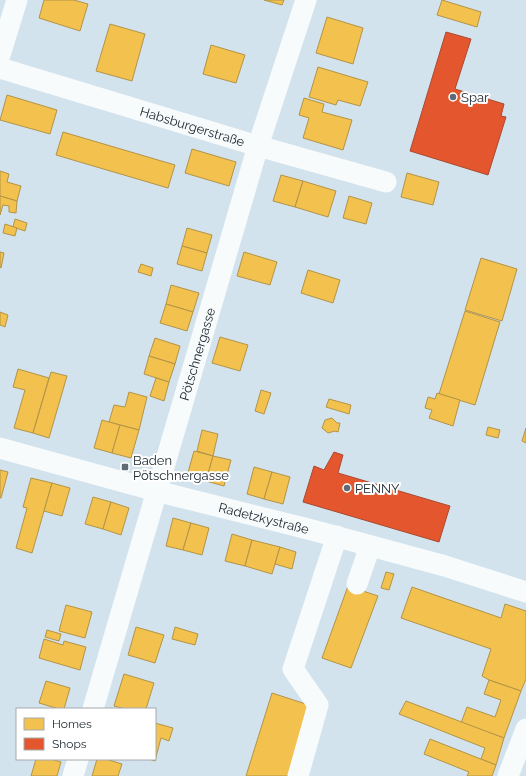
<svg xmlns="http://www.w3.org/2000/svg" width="526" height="776" viewBox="0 0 526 776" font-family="Raleway,sans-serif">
<rect width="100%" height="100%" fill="#d3e3ee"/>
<g fill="#f2c14e" stroke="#b39446">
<polygon points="44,0 74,0 88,4 80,31 39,18"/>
<polygon points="264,0 284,0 282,5"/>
<polygon points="442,0 481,12 477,27 437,15"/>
<polygon points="327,17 363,28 353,64 316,53"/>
<polygon points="110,24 145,34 132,81 96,71"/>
<polygon points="211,45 245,55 236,83 203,74"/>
<polygon points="318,67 368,82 360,106 338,100 336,105 309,97"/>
<polygon points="7,95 57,110 50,134 0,120"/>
<polygon points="304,98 324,104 322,112 352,120 343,150 303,138 309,118 299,115"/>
<polygon points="63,132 175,165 168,188 56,155"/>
<polygon points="192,149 236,162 229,186 185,173"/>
<polygon points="0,171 9,174 7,182 21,186 17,201 0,196"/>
<polygon points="407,173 439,182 433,205 401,197"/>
<polygon points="281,175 303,181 295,207 273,201"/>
<polygon points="303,181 336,191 328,217 295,207"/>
<polygon points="0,196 17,201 16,213 9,212 9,206 3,205 0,215"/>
<polygon points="349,196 372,203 366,224 343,218"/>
<polygon points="15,219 27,223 25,231 13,227"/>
<polygon points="5,224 17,228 15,236 3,233"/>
<polygon points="187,228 212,235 207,253 182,246"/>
<polygon points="182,246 207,253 202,271 177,264"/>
<polygon points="0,252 4,253 1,268 0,267"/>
<polygon points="244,252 277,262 270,285 237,276"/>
<polygon points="481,258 517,269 502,321 465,310"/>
<polygon points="141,264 153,268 151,276 138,272"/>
<polygon points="308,270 340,280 333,303 301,293"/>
<polygon points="171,285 199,293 193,312 166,304"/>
<polygon points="166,304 193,312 187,331 160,323"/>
<polygon points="465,311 500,322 475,405 439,394"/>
<polygon points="0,312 8,315 5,327 0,325"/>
<polygon points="220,337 248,345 240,371 212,363"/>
<polygon points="155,338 180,346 175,364 149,356"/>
<polygon points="149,356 175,364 169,382 144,374"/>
<polygon points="18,369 49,378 33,433 14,428 25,390 13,387"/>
<polygon points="51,372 67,376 49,438 33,433"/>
<polygon points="156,378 169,382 164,401 150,396"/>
<polygon points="261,390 271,393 264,414 255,411"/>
<polygon points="129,392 147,397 139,430 109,422 114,405 125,407"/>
<polygon points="437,393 460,400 453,426 429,418 432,410 425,408 428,397 435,399"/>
<polygon points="329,399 351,405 349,414 326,407"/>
<polygon points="332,418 337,423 340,423 338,432 335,431 328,433 322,428 325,420"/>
<polygon points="102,420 120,425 112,453 94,448"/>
<polygon points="120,425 139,430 131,458 112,453"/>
<polygon points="488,427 500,430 498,438 486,435"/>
<polygon points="526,428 526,443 522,441"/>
<polygon points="202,430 218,434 213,456 197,451"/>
<polygon points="194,451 213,456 206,481 187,476"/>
<polygon points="213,456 231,460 224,486 206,481"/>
<polygon points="254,467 272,472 264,499 247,494"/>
<polygon points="0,470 8,472 1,498 0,498"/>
<polygon points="272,472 290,477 283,504 264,499"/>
<polygon points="31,478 52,483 32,553 16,548 27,508 23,507"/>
<polygon points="52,483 70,488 62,516 44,511"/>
<polygon points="93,497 111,502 103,529 85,524"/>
<polygon points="111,502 129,508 121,535 103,529"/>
<polygon points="173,518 191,523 183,550 166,546"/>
<polygon points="191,523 209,528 202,555 183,550"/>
<polygon points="232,534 252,540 245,566 225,561"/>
<polygon points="252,540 280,547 272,574 245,566"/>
<polygon points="280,547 296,552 292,569 275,564"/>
<polygon points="386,572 394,574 389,590 381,588"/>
<polygon points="348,586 378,596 351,668 322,658"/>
<polygon points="412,587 501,618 505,604 526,611 526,679 521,691 489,680 482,676 491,649 401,618"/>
<polygon points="66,605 92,612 85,638 59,631"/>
<polygon points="136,627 164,635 155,663 128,655"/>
<polygon points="175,627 198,634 195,645 172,639"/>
<polygon points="47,630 61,634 59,641 45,637"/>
<polygon points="44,639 63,645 64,641 86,647 80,670 39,658"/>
<polygon points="124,674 154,683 146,709 126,709 114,706"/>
<polygon points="489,680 521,691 504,738 461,723 467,707 495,717 501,700 484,694"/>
<polygon points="46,681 70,688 64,709 59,709 39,703"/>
<polygon points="272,693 312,706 290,776 246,776"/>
<polygon points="406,701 504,738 496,765 481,759 485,748 399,714"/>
<polygon points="155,723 173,728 169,741 161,738 155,761 149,759 155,759"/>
<polygon points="430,739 496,765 492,776 467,776 469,772 424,754"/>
<polygon points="36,759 51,759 61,762 57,776 31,776"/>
<polygon points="97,759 106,759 122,764 118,776 92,776"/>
</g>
<g fill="#e4572e" stroke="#a94a30">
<polygon points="446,32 471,39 455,89 504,104 501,116 506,117 488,175 410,151"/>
<polygon points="334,452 343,455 338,473 450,506 439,542 303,502 314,466 324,470"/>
</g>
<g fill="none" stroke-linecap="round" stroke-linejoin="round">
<g stroke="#f8fbfc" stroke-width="21">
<polyline points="0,55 17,0"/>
<path id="s1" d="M0,68L258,146L386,182"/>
<path id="s2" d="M0,448L156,491L312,530L445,566L526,592"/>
<polyline points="357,584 370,546"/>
<path id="s3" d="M93,709L258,146L306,0"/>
<polyline points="73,776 78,759"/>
<polyline points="298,776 318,705 293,669 337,536"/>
<polyline points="508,776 526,729"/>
</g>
</g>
<g fill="#5f6b74" stroke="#fff" stroke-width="1.5">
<circle cx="453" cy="97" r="4"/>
<rect x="121" y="463" width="8" height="8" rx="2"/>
<circle cx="347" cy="488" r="4"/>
</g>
<g text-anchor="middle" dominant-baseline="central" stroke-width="4" stroke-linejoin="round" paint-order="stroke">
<g font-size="13" fill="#202b33" stroke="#fff" text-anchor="start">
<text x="461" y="97">Spar</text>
<text x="133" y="460">Baden<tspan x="133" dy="15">Pötschnergasse</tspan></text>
<text x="355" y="488">PENNY</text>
</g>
<g font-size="13" fill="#202b33" stroke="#fff">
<text stroke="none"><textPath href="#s1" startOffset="201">Habsburgerstraße</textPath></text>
<text stroke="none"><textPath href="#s3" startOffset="370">Pötschnergasse</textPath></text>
<text stroke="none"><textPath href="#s2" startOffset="273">Radetzkystraße</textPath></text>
</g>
</g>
<rect x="16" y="708" width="140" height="52" fill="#ffffff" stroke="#a6aaad"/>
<rect x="24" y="718" width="20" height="12" fill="#f2c14e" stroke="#a6aaad"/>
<text x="52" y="728" font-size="12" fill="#202b33">Homes</text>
<rect x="24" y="738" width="20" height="12" fill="#e4572e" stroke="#a6aaad"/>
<text x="52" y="748" font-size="12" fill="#202b33">Shops</text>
</svg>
